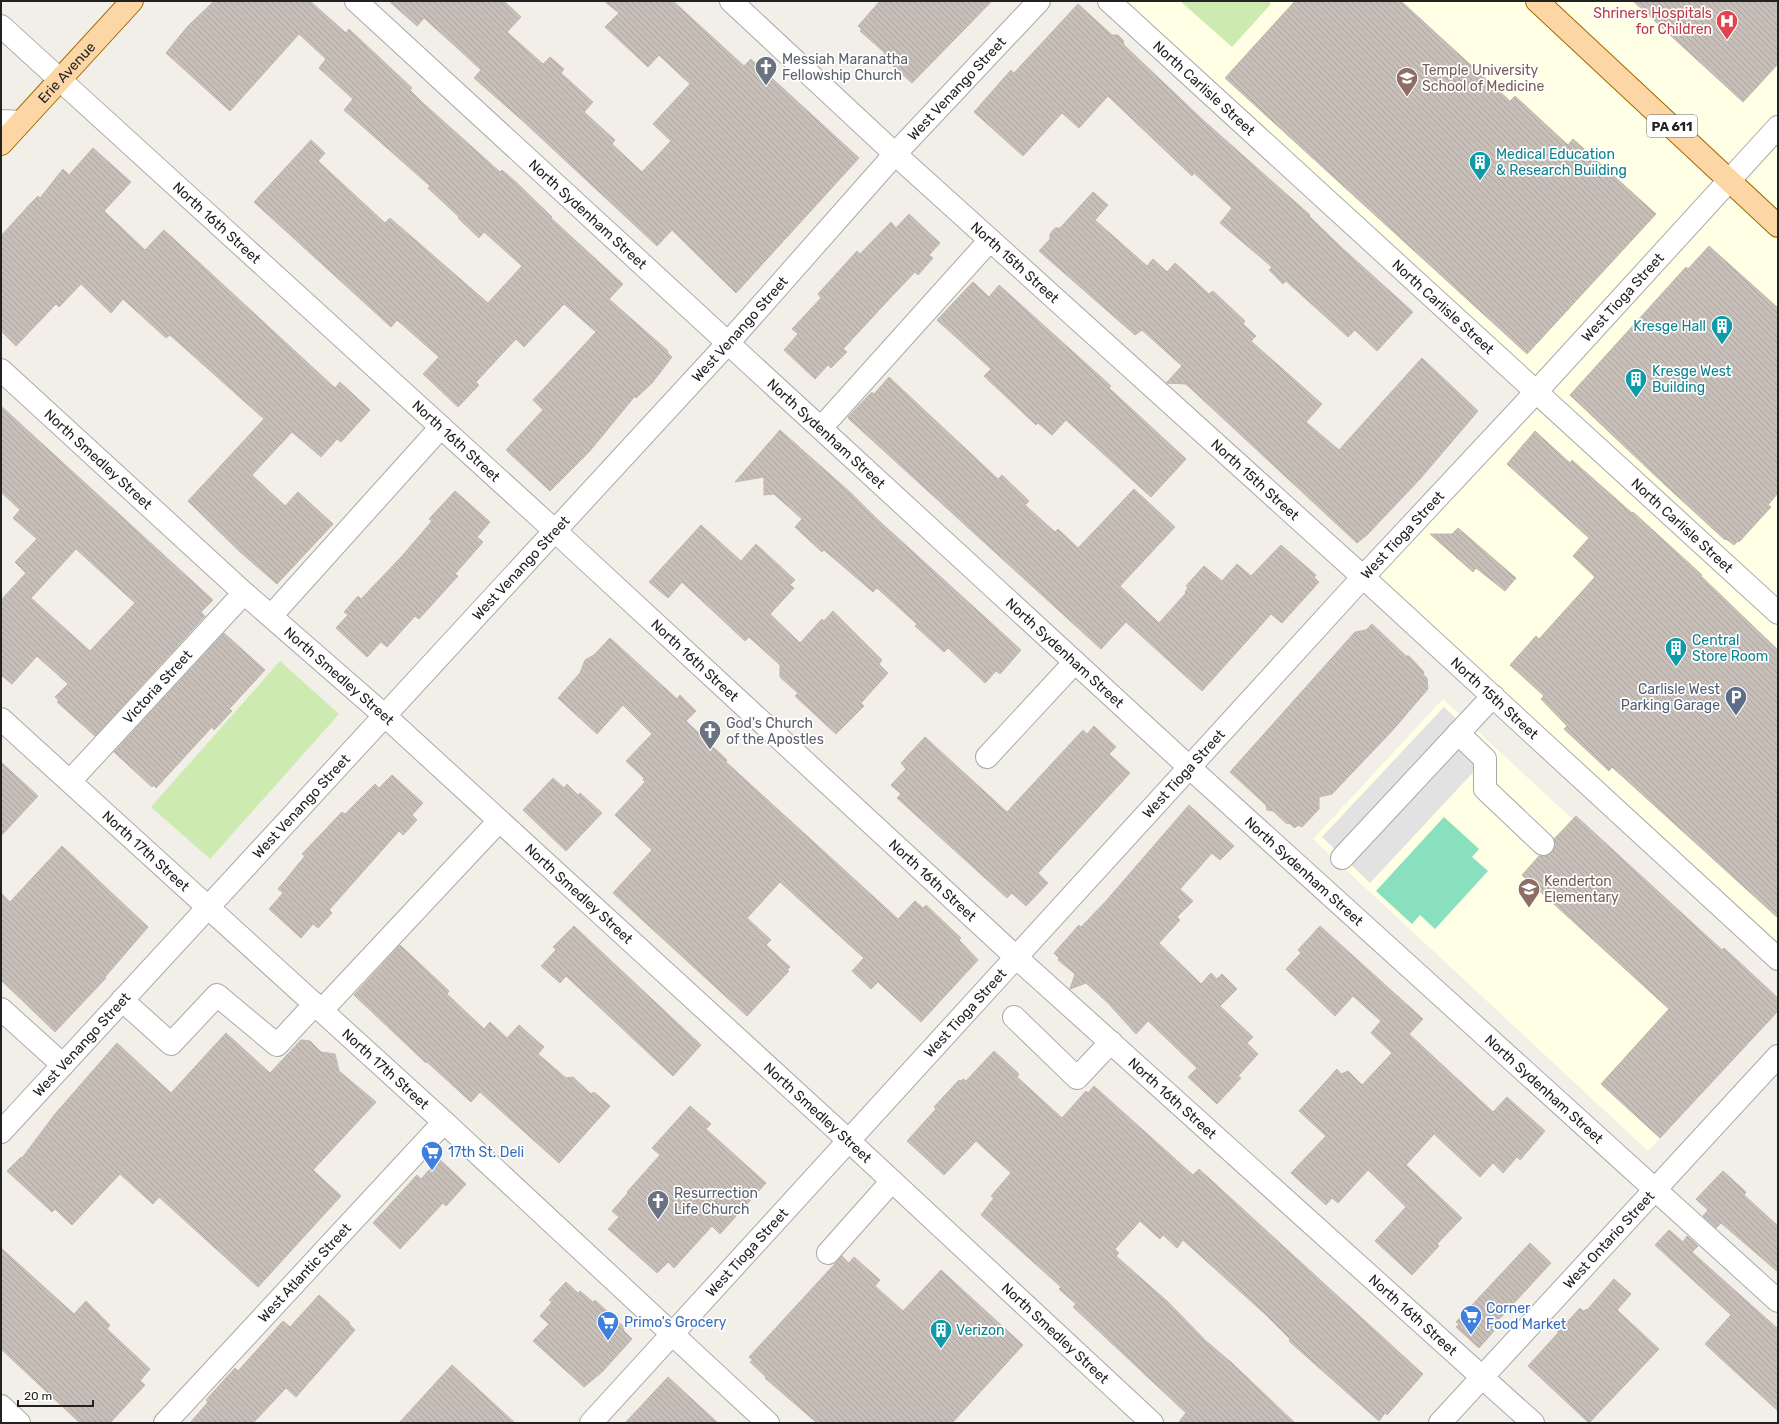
<svg xmlns="http://www.w3.org/2000/svg" width="1779" height="1424" viewBox="0 0 1779 1424" font-family="Rubik,sans-serif">
<defs>
<pattern id="building-back-hatch" width="6" height="6" patternUnits="userSpaceOnUse"><rect width="6" height="6" fill="#c7bfb8"/><path d="M-1 5l2 2M0 0l6 6M5-1l2 2" fill="none" stroke="#aba49e"/></pattern>
</defs>
<rect width="100%" height="100%" fill="#f2efe9"/>
<g fill="#ffffe5">
<polygon points="1109,1 1778,1 1778,958 1363,577 1536,392"/>
<polygon points="1443,699 1778,1010 1648,1151 1313,839"/>
</g>
<g fill="#cdebb0">
<polygon points="1180,1 1268,1 1271,4 1232,47"/>
<polygon points="280,661 339,714 210,859 151,807"/>
</g>
<polygon fill="#88e0be" points="1444,817 1479,849 1472,857 1488,871 1435,929 1420,915 1412,924 1376,891"/>
<polygon fill="#e2e2e2" points="1444,707 1492,752 1370,883 1322,837"/>
<g fill="url(#building-back-hatch)" stroke="#c4b6ab" fill-rule="evenodd">
<polygon points="214,1 310,1 346,33 349,29 412,88 410,90 422,102 500,172 502,170 516,182 552,217 551,218 623,284 609,299 668,351 667,352 672,357 652,383 636,398 635,396 589,452 550,491 506,450 543,410 533,400 596,332 564,304 524,347 516,339 476,382 479,385 458,407 423,374 439,357 397,320 391,327 254,202 311,140 325,153 318,161 385,223 390,218 488,303 522,266 484,232 479,238 458,218 459,217 428,188 430,186 344,110 353,99 319,68 326,59 299,34 230,111 166,53 187,27"/>
<polygon points="389,1 504,1 521,17 507,32 543,64 550,57 564,69 561,73 593,102 584,112 615,140 612,144 642,172 671,141 653,124 690,84 659,55 648,67 605,27 619,13 604,1 673,1 744,66 751,59 859,158 736,293 672,230 657,246 524,122 474,78 481,70 466,56 424,18 417,26"/>
<polygon points="880,1 992,1 912,83 882,56 885,53 860,31 862,29 858,26"/>
<polygon points="1295,1 1401,1 1510,101 1515,96 1568,145 1573,139 1656,214 1527,354 1225,78"/>
<polygon points="1633,1 1778,1 1778,64 1743,102"/>
<polygon points="1078,4 1112,35 1118,35 1123,40 1124,45 1203,120 1310,215 1309,216 1341,247 1413,312 1377,351 1355,330 1348,337 1286,281 1283,284 1269,270 1272,267 1220,223 1232,208 1194,173 1192,176 1108,96 1079,128 1062,113 1023,156 974,112 1011,70 1014,73"/>
<polygon points="93,148 131,182 104,211 145,250 164,230 335,388 340,382 370,410 341,442 337,439 321,457 292,432 252,475 285,506 298,492 333,524 277,584 239,551 188,501 264,419 170,335 166,338 123,299 111,313 81,284 59,307 56,304 16,346 1,331 1,236 30,204 38,196 40,198 63,169 69,175"/>
<polygon points="1093,192 1108,205 1095,220 1147,266 1153,259 1167,272 1175,263 1209,294 1213,291 1245,321 1243,324 1256,336 1251,341 1322,404 1306,422 1339,450 1422,358 1478,411 1420,479 1367,535 1357,543 1186,384 1166,383 1182,366 1142,330 1135,335 1039,251 1050,239 1050,234 1055,228 1060,228"/>
<polygon points="909,214 940,243 929,255 933,258 918,275 915,272 893,295 843,349 847,352 831,368 828,365 815,379 784,350 798,334 792,329 821,298 818,294 857,251 860,254 891,222 896,228"/>
<polygon points="1709,246 1778,308 1778,493 1768,505 1771,507 1739,542 1738,541 1734,545 1726,539 1725,540 1664,484 1570,395 1686,267 1688,269"/>
<polygon points="973,282 989,297 999,285 1111,386 1109,388 1186,459 1151,497 1066,420 1052,435 1038,423 1036,425 984,376 991,369 937,320"/>
<polygon points="889,377 998,479 1002,475 1029,501 1025,505 1055,532 1058,529 1078,548 1134,489 1175,527 1120,586 1159,623 1186,593 1185,592 1188,588 1186,586 1204,566 1222,581 1237,564 1251,576 1281,545 1316,575 1314,577 1319,582 1282,623 1271,614 1202,691 1126,622 1101,649 849,419 848,417 872,392 874,394"/>
<path d="M1,406L213,600L201,612L205,616L95,736L57,702L59,701L55,697L68,684L37,656L12,684L1,675V600L26,573L15,562L37,539L13,518L20,510L1,492ZM76,549L135,603L90,651L31,598Z"/>
<polygon points="780,430 851,493 876,518 1021,650 1000,674 996,671 985,683 948,648 944,652 915,626 917,624 877,588 873,592 824,550 822,552 795,527 802,519 774,494 764,495 764,477 735,482"/>
<polygon points="1535,431 1570,463 1572,460 1632,513 1633,512 1702,575 1701,576 1778,650 1778,918 1612,767 1609,771 1564,729 1567,726 1541,699 1544,696 1510,665 1536,636 1539,639 1595,577 1573,556 1589,538 1507,464"/>
<polygon points="455,491 490,522 477,537 483,542 455,574 458,576 419,619 415,616 387,647 381,642 367,657 336,628 348,615 344,612 358,596 361,599 403,555 432,521 429,519"/>
<polygon points="701,525 741,561 756,544 795,580 790,585 794,588 770,614 800,643 822,619 824,621 833,611 882,660 879,664 888,673 861,703 864,706 836,734 795,696 798,693 780,677 780,665 749,637 745,641 682,582 668,598 649,582"/>
<polygon points="1458,528 1516,578 1505,591 1476,568 1473,572 1430,534 1452,534"/>
<polygon points="1372,624 1406,656 1409,656 1424,672 1423,674 1427,678 1428,689 1392,731 1332,794 1319,797 1319,809 1302,827 1298,825 1295,828 1289,823 1287,824 1273,811 1267,810 1266,805 1230,772 1355,632 1366,630"/>
<polygon points="224,633 265,670 229,709 232,711 214,730 212,727 156,788 154,785 152,787 114,752"/>
<polygon points="610,638 677,699 680,695 696,711 686,721 727,760 726,762 898,919 915,901 923,908 926,905 961,938 959,940 978,960 921,1022 878,982 871,989 852,971 864,958 780,882 747,918 771,940 766,945 790,967 787,970 789,971 747,1016 613,893 652,850 615,815 645,782 643,780 644,778 626,761 652,734 623,705 597,734 558,698 580,673 585,660 594,655"/>
<polygon points="1094,726 1116,747 1109,754 1130,773 1038,873 1048,883 1026,906 1012,893 1007,898 897,798 901,794 891,785 906,769 901,763 925,737 1007,812 1083,730 1087,734"/>
<polygon points="1,762 38,796 1,836"/>
<polygon points="392,775 423,803 412,815 417,820 403,835 399,831 329,910 332,913 318,928 313,924 301,938 269,909 283,893 278,889 305,856 302,854 342,812 345,814 375,784 379,788"/>
<polygon points="553,778 564,788 567,784 578,795 580,793 602,813 566,851 523,810"/>
<polygon points="1189,805 1234,846 1220,860 1212,853 1180,889 1193,901 1177,917 1180,920 1159,943 1201,984 1211,973 1217,979 1222,974 1237,989 1220,1006 1253,1037 1247,1043 1258,1054 1238,1076 1241,1078 1217,1104 1188,1077 1197,1068 1148,1021 1136,1034 1108,1003 1086,983 1070,989 1075,974 1058,960 1059,958 1054,953 1079,925 1081,927 1106,901"/>
<polygon points="1576,816 1722,950 1724,948 1778,998 1778,1011 1660,1138 1601,1084 1669,1009 1522,875 1539,856 1546,856 1552,852 1555,847 1554,839"/>
<polygon points="62,846 148,927 105,977 106,978 55,1032 1,980 1,893 10,902"/>
<polygon points="574,926 701,1045 673,1076 566,976 560,983 541,966 556,950 553,947"/>
<polygon points="1320,926 1423,1019 1409,1034 1493,1112 1507,1097 1545,1131 1520,1160 1517,1157 1503,1173 1493,1163 1480,1177 1434,1134 1406,1165 1462,1218 1437,1244 1439,1246 1412,1275 1375,1241 1406,1207 1368,1170 1338,1203 1332,1198 1326,1205 1291,1173 1326,1136 1299,1111 1337,1069 1341,1074 1348,1071 1362,1085 1392,1053 1371,1033 1381,1021 1353,996 1335,1016 1286,969 1301,953 1298,950"/>
<polygon points="400,945 449,991 447,994 484,1029 490,1022 507,1038 519,1025 544,1047 538,1054 566,1078 573,1077 591,1094 594,1092 610,1106 559,1163 480,1092 471,1102 427,1062 426,1063 354,995"/>
<polygon points="226,1033 270,1073 301,1040 310,1041 321,1052 335,1054 339,1071 376,1102 313,1170 341,1196 258,1287 159,1197 153,1204 120,1174 72,1225 55,1209 52,1212 7,1171 21,1157 22,1158 55,1114 117,1043 171,1093"/>
<polygon points="994,1051 1019,1074 1017,1077 1062,1118 1086,1091 1088,1093 1094,1086 1193,1175 1199,1169 1423,1374 1387,1415 1385,1413 1379,1421 1299,1350 1289,1341 1290,1339 1265,1314 1183,1240 1177,1248 1163,1235 1160,1239 1140,1221 1115,1249 1119,1253 1116,1256 1167,1301 1206,1341 1232,1363 1295,1423 1178,1423 1186,1413 1073,1307 1076,1304 1059,1289 1061,1287 981,1215 994,1198 991,1196 1011,1173 976,1141 944,1175 907,1141 936,1109 934,1107 959,1080 961,1081 963,1079 966,1081"/>
<polygon points="690,1106 711,1124 706,1129 766,1183 720,1234 712,1226 674,1268 668,1262 657,1273 608,1229 619,1217 612,1211 628,1193 627,1192 660,1155 652,1148"/>
<polygon points="439,1159 466,1184 446,1206 443,1203 400,1249 373,1223 417,1175 421,1179"/>
<polygon points="1723,1171 1746,1192 1744,1195 1778,1226 1778,1272 1721,1223 1716,1228 1703,1216 1708,1210 1696,1199"/>
<polygon points="1669,1230 1683,1242 1687,1236 1698,1246 1692,1252 1778,1329 1778,1411 1705,1344 1731,1315 1655,1245"/>
<polygon points="1530,1243 1551,1263 1491,1328 1494,1331 1479,1348 1456,1327 1459,1324 1456,1322"/>
<polygon points="1,1248 74,1314 86,1301 110,1325 107,1329 150,1369 140,1381 145,1385 110,1423 80,1423 1,1349"/>
<polygon points="842,1256 849,1263 854,1257 880,1280 875,1286 903,1311 941,1270 1023,1345 952,1423 817,1423 765,1378 766,1377 750,1362 753,1360 749,1357"/>
<polygon points="1614,1279 1631,1294 1617,1310 1659,1349 1589,1423 1528,1366 1558,1333 1558,1327 1563,1322 1569,1320 1580,1308 1583,1311 1588,1309"/>
<polygon points="566,1282 578,1293 580,1291 593,1302 595,1300 625,1328 623,1330 632,1339 602,1372 584,1387 533,1341 549,1324 540,1316 552,1302 549,1300"/>
<polygon points="319,1295 350,1323 349,1324 355,1330 296,1397 286,1388 253,1423 190,1423 208,1402 206,1400 235,1368 238,1371 283,1321 290,1327"/>
<polygon points="452,1365 515,1423 399,1423"/>
<polygon points="668,1377 718,1423 625,1423"/>
</g>
<g fill="none" stroke-linecap="round" stroke-linejoin="round">
<g stroke="#a9a9a9" stroke-width="24">
<g id="minor">
<path id="s1" d="M356,1L1189,767L1778,1301"/>
<path id="s2" d="M731,1L895,154L1363,577L1778,959"/>
<path id="s3" d="M1109,1L1778,613"/>
<path id="s4" d="M1,26L554,530L1017,958L1533,1423"/>
<polyline points="1,121 21,122"/>
<path id="s5" d="M1,370L244,593L384,715L849,1141L1152,1423"/>
<polyline points="821,428 990,240"/>
<polyline points="271,616 441,427"/>
<path id="s6" d="M1,719L444,1122L768,1423"/>
<polyline points="1458,733 1485,759 1485,789 1543,844"/>
<polyline points="987,757 1075,662"/>
<path id="s7" d="M71,780L244,593"/>
<polyline points="1342,858 1493,696"/>
<polyline points="122,1000 171,1044 217,995 277,1045 315,1004"/>
<polyline points="1,1009 63,1065"/>
<polyline points="322,1010 499,821"/>
<polyline points="1014,1017 1077,1078 1111,1042"/>
<path id="s8" d="M1,1132L728,343L895,154L1039,1"/>
<polyline points="828,1253 892,1181"/>
<polyline points="1,1406 19,1423"/>
<path id="s9" d="M165,1423L444,1122"/>
<path id="s10" d="M591,1423L1363,577L1536,392L1778,127"/>
<path id="s11" d="M1440,1423L1778,1056"/>
</g>
</g>
<g stroke="#a06b00" stroke-width="24">
<g id="major">
<polyline points="1537,1 1778,226"/>
<path id="s12" d="M1,144L132,1"/>
</g>
</g>
<use href="#minor" stroke="#fff" stroke-width="22"/>
<use href="#major" stroke="#fcd6a4" stroke-width="22"/>
</g>
<defs>
<g id="hospital-pin" transform="scale(1.15)"><path d="M0 17L-7.5 6A9.5 9.5 0 1 1 7.5 6Z" fill="#e0444e" stroke="#fff"/><path d="M-5-5h3v3.5h4V-5h3V5h-3V1.5h-4V5h-3Z" fill="#fff"/></g>
<g id="church-pin" transform="scale(1.15)"><path d="M0 17L-7.5 6A9.5 9.5 0 1 1 7.5 6Z" fill="#6b7280" stroke="#fff"/><path d="M-1.2-6h2.4v3.5h3.3v2.4h-3.3V6h-2.4V-.1h-3.3v-2.4h3.3Z" fill="#fff"/></g>
<g id="university-pin" transform="scale(1.15)"><path d="M0 17L-7.5 6A9.5 9.5 0 1 1 7.5 6Z" fill="#8d6e63" stroke="#fff"/><path d="M0-5L7-2L0 1L-7-2ZM-4 1L0 2.5L4 1V4Q0 6-4 4Z" fill="#fff"/></g>
<g id="building-pin" transform="scale(1.15)"><path d="M0 17L-7.5 6A9.5 9.5 0 1 1 7.5 6Z" fill="#0f9aa8" stroke="#fff"/><path d="M-4-6H4V6H1V3H-1V6H-4ZM-2.5-4.3h1.7v1.8h-1.7ZM.8-4.3h1.7v1.8H.8ZM-2.5-1h1.7V.8h-1.7ZM.8-1h1.7V.8H.8Z" fill="#fff"/></g>
<g id="parking-pin" transform="scale(1.15)"><path d="M0 17L-7.5 6A9.5 9.5 0 1 1 7.5 6Z" fill="#5c6f8a" stroke="#fff"/><path d="M-3.5-5.5H1a3.5 3.5 0 0 1 0 7H-1V5.5H-3.5ZM-1-3.4V-.6H.8a1.4 1.4 0 0 0 0-2.8Z" fill="#fff"/></g>
<g id="school-pin" transform="scale(1.15)"><path d="M0 17L-7.5 6A9.5 9.5 0 1 1 7.5 6Z" fill="#8d6e63" stroke="#fff"/><path d="M0-5L7-2L0 1L-7-2ZM-4 1L0 2.5L4 1V4Q0 6-4 4Z" fill="#fff"/></g>
<g id="supermarket-pin" transform="scale(1.15)"><path d="M0 17L-7.5 6A9.5 9.5 0 1 1 7.5 6Z" fill="#3f7fe0" stroke="#fff"/><path d="M-6-5.5h2.5l.6 2H6L4.5 2H-2.5L-4.4-4H-6ZM-1.5 3.2a1.3 1.3 0 1 0 .1 0ZM3 3.2a1.3 1.3 0 1 0 .1 0Z" fill="#fff"/></g>
</defs>
<g fill-rule="evenodd">
<use href="#hospital-pin" x="1727" y="21"/>
<use href="#church-pin" x="766" y="67"/>
<use href="#university-pin" x="1407" y="78"/>
<use href="#building-pin" x="1480" y="162"/>
<use href="#building-pin" x="1722" y="326"/>
<use href="#building-pin" x="1636" y="379"/>
<use href="#building-pin" x="1676" y="648"/>
<use href="#parking-pin" x="1736" y="697"/>
<use href="#church-pin" x="710" y="731"/>
<use href="#school-pin" x="1529" y="889"/>
<use href="#supermarket-pin" x="432" y="1152"/>
<use href="#church-pin" x="658" y="1201"/>
<use href="#supermarket-pin" x="1471" y="1316"/>
<use href="#supermarket-pin" x="608" y="1322"/>
<use href="#building-pin" x="941" y="1330"/>
</g>
<g text-anchor="middle" dominant-baseline="central" stroke-width="3.5" stroke-linejoin="round" paint-order="stroke">
<rect fill="#fff" stroke="#646464" stroke-width="1" x="1647" y="115" width="50" height="22" rx="3"/>
<g font-size="13" font-weight="bold" fill="#222">
<text x="1672" y="126">PA 611</text>
</g>
<g font-size="14" fill="#be3a42" stroke="#fff" text-anchor="end">
<text x="1712" y="13">Shriners Hospitals<tspan x="1712" dy="16">for Children</tspan></text>
</g>
<g font-size="14" fill="#5b616d" stroke="#fff" text-anchor="start">
<text x="782" y="59">Messiah Maranatha<tspan x="782" dy="16">Fellowship Church</tspan></text>
<text x="726" y="723">God's Church<tspan x="726" dy="16">of the Apostles</tspan></text>
<text x="674" y="1193">Resurrection<tspan x="674" dy="16">Life Church</tspan></text>
</g>
<g font-size="14" fill="#785e54" stroke="#fff" text-anchor="start">
<text x="1422" y="70">Temple University<tspan x="1422" dy="16">School of Medicine</tspan></text>
<text x="1544" y="881">Kenderton<tspan x="1544" dy="16">Elementary</tspan></text>
</g>
<g font-size="14" fill="#222" stroke="#fff">
<text stroke="none"><textPath href="#s12" startOffset="97">Erie Avenue</textPath></text>
<text stroke="none"><textPath href="#s8" startOffset="1415">West Venango Street</textPath></text>
<text stroke="none"><textPath href="#s3" startOffset="129">North Carlisle Street</textPath></text>
<text stroke="none"><textPath href="#s1" startOffset="315">North Sydenham Street</textPath></text>
<text stroke="none"><textPath href="#s4" startOffset="292">North 16th Street</textPath></text>
<text stroke="none"><textPath href="#s2" startOffset="386">North 15th Street</textPath></text>
<text stroke="none"><textPath href="#s10" startOffset="1527">West Tioga Street</textPath></text>
<text stroke="none"><textPath href="#s3" startOffset="453">North Carlisle Street</textPath></text>
<text stroke="none"><textPath href="#s8" startOffset="1091">West Venango Street</textPath></text>
<text stroke="none"><textPath href="#s1" startOffset="639">North Sydenham Street</textPath></text>
<text stroke="none"><textPath href="#s4" startOffset="616">North 16th Street</textPath></text>
<text stroke="none"><textPath href="#s5" startOffset="132">North Smedley Street</textPath></text>
<text stroke="none"><textPath href="#s2" startOffset="710">North 15th Street</textPath></text>
<text stroke="none"><textPath href="#s3" startOffset="777">North Carlisle Street</textPath></text>
<text stroke="none"><textPath href="#s10" startOffset="1203">West Tioga Street</textPath></text>
<text stroke="none"><textPath href="#s8" startOffset="767">West Venango Street</textPath></text>
<text stroke="none"><textPath href="#s1" startOffset="963">North Sydenham Street</textPath></text>
<text stroke="none"><textPath href="#s4" startOffset="940">North 16th Street</textPath></text>
<text stroke="none"><textPath href="#s5" startOffset="456">North Smedley Street</textPath></text>
<text stroke="none"><textPath href="#s7" startOffset="127">Victoria Street</textPath></text>
<text stroke="none"><textPath href="#s2" startOffset="1034">North 15th Street</textPath></text>
<text stroke="none"><textPath href="#s10" startOffset="879">West Tioga Street</textPath></text>
<text stroke="none"><textPath href="#s8" startOffset="443">West Venango Street</textPath></text>
<text stroke="none"><textPath href="#s6" startOffset="196">North 17th Street</textPath></text>
<text stroke="none"><textPath href="#s1" startOffset="1287">North Sydenham Street</textPath></text>
<text stroke="none"><textPath href="#s4" startOffset="1264">North 16th Street</textPath></text>
<text stroke="none"><textPath href="#s5" startOffset="780">North Smedley Street</textPath></text>
<text stroke="none"><textPath href="#s10" startOffset="555">West Tioga Street</textPath></text>
<text stroke="none"><textPath href="#s8" startOffset="119">West Venango Street</textPath></text>
<text stroke="none"><textPath href="#s6" startOffset="520">North 17th Street</textPath></text>
<text stroke="none"><textPath href="#s1" startOffset="1611">North Sydenham Street</textPath></text>
<text stroke="none"><textPath href="#s4" startOffset="1588">North 16th Street</textPath></text>
<text stroke="none"><textPath href="#s5" startOffset="1104">North Smedley Street</textPath></text>
<text stroke="none"><textPath href="#s11" startOffset="249">West Ontario Street</textPath></text>
<text stroke="none"><textPath href="#s10" startOffset="231">West Tioga Street</textPath></text>
<text stroke="none"><textPath href="#s9" startOffset="205">West Atlantic Street</textPath></text>
<text stroke="none"><textPath href="#s4" startOffset="1912">North 16th Street</textPath></text>
<text stroke="none"><textPath href="#s5" startOffset="1428">North Smedley Street</textPath></text>
</g>
<g font-size="14" fill="#0d838f" stroke="#fff" text-anchor="start">
<text x="1496" y="154">Medical Education<tspan x="1496" dy="16">&amp; Research Building</tspan></text>
<text x="1706" y="326" text-anchor="end">Kresge Hall</text>
<text x="1652" y="371">Kresge West<tspan x="1652" dy="16">Building</tspan></text>
<text x="1692" y="640">Central<tspan x="1692" dy="16">Store Room</tspan></text>
<text x="956" y="1330">Verizon</text>
</g>
<g font-size="14" fill="#4e5e75" stroke="#fff" text-anchor="end">
<text x="1720" y="689">Carlisle West<tspan x="1720" dy="16">Parking Garage</tspan></text>
</g>
<g font-size="14" fill="#366cbe" stroke="#fff" text-anchor="start">
<text x="448" y="1152">17th St. Deli</text>
<text x="1486" y="1308">Corner<tspan x="1486" dy="16">Food Market</tspan></text>
<text x="624" y="1322">Primo's Grocery</text>
</g>
</g>
<rect width="1779" height="1424" fill="none" stroke="#222222" stroke-width="4"/>
<path d="M18 1400v6h75v-6" fill="none" stroke="#222222" stroke-width="2"/>
<text x="24" y="1400" font-size="12" fill="#222222" stroke="#ffffff" stroke-width="3" paint-order="stroke">20 m</text>
</svg>
